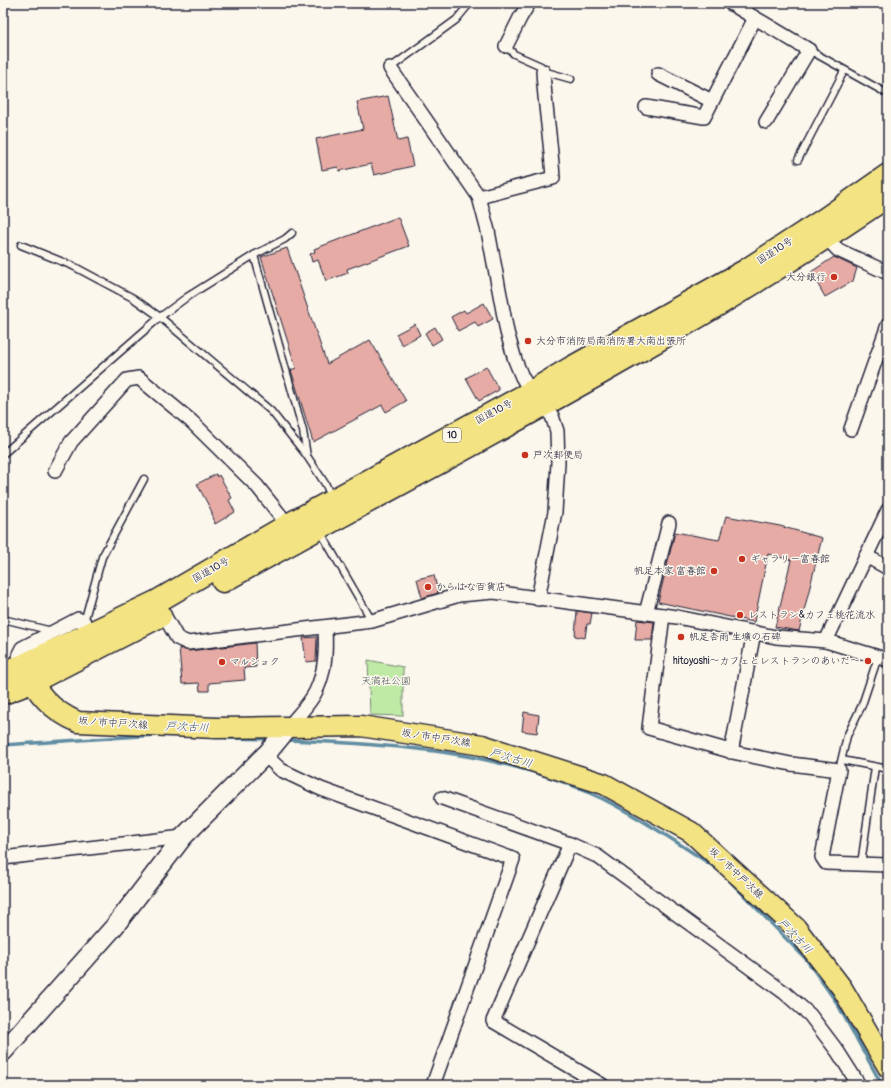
<svg xmlns="http://www.w3.org/2000/svg" width="891" height="1088" viewBox="0 0 891 1088" font-family="Pangolin,'Klee One',sans-serif">
<rect width="100%" height="100%" fill="#fbf7ec"/>
<filter id="ink" filterUnits="userSpaceOnUse"><feTurbulence type="fractalNoise" baseFrequency=".025" numOctaves="2"/><feDisplacementMap in="SourceGraphic" scale="8" xChannelSelector="R" yChannelSelector="G"/><feConvolveMatrix kernelMatrix="1 2 1 2 8 2 1 2 1" color-interpolation-filters="sRGB"/></filter>
<g filter="url(#ink)">
<polygon fill="#bfeaa6" stroke="#708670" points="368,660 403,667 403,716 370,715"/>
<g fill="none" stroke-linecap="round" stroke-linejoin="round">
<g stroke="#608da3" stroke-width="3.5">
<polyline points="226,738 271,739"/>
<path d="M286,740C393,744 505,751 603,799C644,820 681,845 719,870"/>
<polyline points="3,745 156,735"/>
<polyline points="732,883 806,959 837,1003 882,1085"/>
</g>
</g>
<g fill="#e5aba4" stroke="#22223b">
<polygon points="388,96 398,141 407,139 413,166 374,175 371,164 339,171 338,167 322,170 316,139 363,129 357,102"/>
<polygon points="398,217 409,246 347,269 348,273 326,281 318,260 312,262 310,254 315,252 314,249"/>
<polygon points="287,248 327,364 370,340 406,401 386,412 382,405 313,442 291,370 296,368 261,257"/>
<polygon points="834,257 857,268 853,281 825,297 811,272"/>
<polygon points="484,303 493,319 478,327 475,322 458,331 451,317 464,310 466,313"/>
<polygon points="415,324 420,335 402,345 396,334"/>
<polygon points="435,327 442,339 432,345 425,333"/>
<polygon points="486,366 499,390 479,401 466,378"/>
<polygon points="216,474 217,477 219,475 232,498 229,500 235,512 215,524 211,510 197,484"/>
<polygon points="726,516 780,526 822,538 799,631 775,627 791,560 768,554 754,622 658,602 675,532 719,540"/>
<polygon points="434,575 438,593 422,598 417,579"/>
<polygon points="577,611 592,613 590,624 587,624 585,638 575,636"/>
<polygon points="637,620 654,622 652,640 635,640"/>
<polygon points="317,637 316,661 306,662 303,638"/>
<polygon points="255,643 256,667 244,668 245,680 209,683 209,691 200,691 199,683 182,684 179,648 189,651"/>
<polygon points="524,712 539,715 537,733 522,731"/>
</g>
<g fill="none" stroke-linecap="round" stroke-linejoin="round">
<g stroke="#22223b" stroke-width="9">
<g id="lane">
<polyline points="506,46 514,54 541,66 543,71 571,79"/>
<polyline points="809,50 888,94"/>
<polyline points="390,68 456,20 470,3"/>
<polyline points="798,160 844,71"/>
<polyline points="21,245 73,266 133,298 160,317 271,411 307,456 326,485 331,497"/>
<polyline points="254,255 285,239 292,233"/>
<polyline points="3,454 160,317 187,297 254,255 303,431 307,456"/>
<polyline points="320,531 372,621"/>
<polyline points="3,619 52,631"/>
<polyline points="84,622 102,557 144,479"/>
<polyline points="842,760 888,769"/>
<polyline points="839,770 847,736 862,705 878,657"/>
<polyline points="861,864 875,767"/>
</g>
</g>
<g stroke="#22223b" stroke-width="16">
<g id="street">
<polyline points="730,3 809,50 766,122"/>
<polyline points="506,46 520,18 529,3"/>
<polyline points="390,68 479,197 488,231 507,332 515,360 522,377 531,392 552,416 557,431 558,463 555,512 538,599"/>
<polyline points="658,74 712,101"/>
<polyline points="646,107 704,117 755,18"/>
<path d="M479,197L553,178C551,142 545,107 543,71"/>
<polyline points="822,233 838,250 888,273"/>
<polyline points="851,429 888,325"/>
<polyline points="55,471 71,442 127,380 139,378 191,421 257,486 288,525"/>
<polyline points="866,556 888,568"/>
<polyline points="160,608 177,638 188,643 372,621 459,595 494,592 677,617 776,637 826,641 888,660"/>
<polyline points="646,613 669,523"/>
<polyline points="663,615 649,728 737,753 791,764 839,770 822,857 826,863 888,865"/>
<polyline points="826,641 888,510"/>
<polyline points="22,666 19,654 22,648 78,619 84,622 86,635"/>
<path d="M288,728C297,716 310,704 316,691C326,670 326,649 325,627"/>
<polyline points="731,752 754,632"/>
<polyline points="265,755 281,770 321,789 513,859 433,1085"/>
<polyline points="442,798 570,844 597,856 785,993 810,1015 838,1052 859,1085"/>
<polyline points="570,844 493,1021 602,1085"/>
<polyline points="3,858 183,837"/>
</g>
</g>
<g stroke="#22223b" stroke-width="21">
<polyline id="secondary" points="3,1052 114,927 183,837 269,751 288,728"/>
</g>
<g stroke="#22223b" stroke-width="23">
<path id="primary" d="M23,668C38,693 50,710 78,722L217,728L361,726L482,745L604,784L691,832L796,928L842,988L888,1067"/>
</g>
<g stroke="#22223b" stroke-width="25">
<g id="highway">
<path d="M223,581C447,456 676,341 888,196"/>
<polyline points="3,672 22,666 156,602 288,525 531,392 571,368 745,271 825,219 888,175"/>
<polyline points="3,693 32,682 160,616"/>
</g>
</g>
<use href="#lane" stroke="#fbf7ec" stroke-width="6"/>
<use href="#street" stroke="#fbf7ec" stroke-width="13"/>
<use href="#secondary" stroke="#fbf7ec" stroke-width="18"/>
<use href="#primary" stroke="#f4e382" stroke-width="20"/>
<use href="#highway" stroke="#f4e382" stroke-width="22"/>
</g>
</g>
<g fill="#c8321e" stroke="#fbf7ec" stroke-width="1.5">
<circle cx="834" cy="277" r="4"/>
<circle cx="528" cy="341" r="4"/>
<circle cx="525" cy="455" r="4"/>
<circle cx="742" cy="559" r="4"/>
<circle cx="714" cy="571" r="4"/>
<circle cx="428" cy="587" r="4"/>
<circle cx="740" cy="615" r="4"/>
<circle cx="681" cy="637" r="4"/>
<circle cx="868" cy="661" r="4"/>
<circle cx="222" cy="662" r="4"/>
</g>
<g text-anchor="middle" dominant-baseline="central" stroke-width="3" stroke-linejoin="round" paint-order="stroke">
<rect fill="#fbf7ec" stroke="#636270" stroke-width="1" x="443" y="428" width="18" height="14" rx="3"/>
<g font-size="9" font-weight="bold" fill="#22223b">
<text x="452" y="435">10</text>
</g>
<g font-size="10" fill="#22223b" stroke="#fbf7ec">
<text transform="translate(775 251) rotate(-33)">国道10号</text>
<text transform="translate(494 412) rotate(-28)">国道10号</text>
<text transform="translate(211 570) rotate(-30)">国道10号</text>
<text transform="translate(113 723) rotate(4)">坂ノ市中戸次線</text>
<text transform="translate(436 738) rotate(9)">坂ノ市中戸次線</text>
<text transform="translate(736 873) rotate(43)">坂ノ市中戸次線</text>
</g>
<g font-size="10" fill="#22223b" stroke="#fbf7ec" text-anchor="start">
<text x="826" y="277" text-anchor="end">大分銀行</text>
<text x="536" y="341">大分市消防局南消防署大南出張所</text>
<text x="533" y="455">戸次郵便局</text>
<text x="750" y="559">ギャラリー富春館</text>
<text x="706" y="571" text-anchor="end">帆足本家 富春館</text>
<text x="436" y="587">からはな百貨店</text>
<text x="748" y="615">レストラン&amp;カフェ桃花流水</text>
<text x="689" y="637">帆足杏雨 生壙の石碑</text>
<text x="860" y="661" text-anchor="end">hitoyoshi～カフェとレストランのあいだ～</text>
<text x="230" y="662">マルショク</text>
</g>
<g font-size="10" fill="#495456" stroke="#fbf7ec">
<text x="386" y="681">天満社公園</text>
</g>
<g font-size="11" font-style="italic" fill="#41586f" stroke="#fbf7ec">
<text transform="translate(187 727) rotate(2)">戸次古川</text>
<text transform="translate(511 758) rotate(16)">戸次古川</text>
<text transform="translate(795 936) rotate(46)">戸次古川</text>
</g>
</g>
<rect width="891" height="1088" fill="none" stroke="#fbf7ec" stroke-width="16"/>
<rect x="8" y="8" width="875" height="1072" fill="none" stroke="#22223b" stroke-width="1.5" filter="url(#ink)"/>
</svg>
